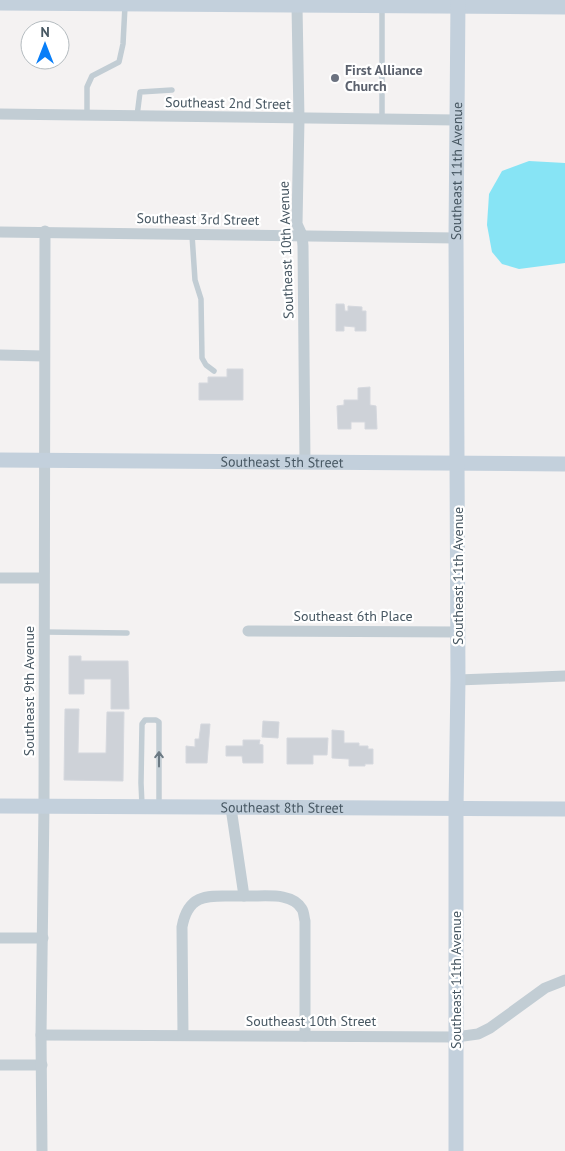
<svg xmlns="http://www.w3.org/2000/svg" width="565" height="1151" viewBox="0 0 565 1151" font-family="'PT Sans',sans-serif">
<rect width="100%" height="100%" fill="#f4f2f2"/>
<polygon fill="#87e4f5" points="529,161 565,163 565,263 519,269 502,264 492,252 487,225 489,194 502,171"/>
<g fill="#ced2d8" stroke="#d5d8de">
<polygon points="336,304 344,304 345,311 348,311 348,306 362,307 362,311 366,311 366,331 355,331 355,327 344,326 344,331 336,331"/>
<polygon points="227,369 243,369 243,400 199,400 199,383 208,383 208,377 227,377"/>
<polygon points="370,387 370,405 376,406 377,429 365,429 365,422 351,422 351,429 338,429 337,406 344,405 344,400 358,400 358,388"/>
<polygon points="69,656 81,656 81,661 128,661 129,709 111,709 111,679 84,679 84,694 69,694"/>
<polygon points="65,709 79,709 78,753 106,753 107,712 124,712 123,781 64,780"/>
<polygon points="263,721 279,722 278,738 262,737"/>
<polygon points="201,724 210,724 207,763 186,763 186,746 195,747 195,739 199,739"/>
<polygon points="332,730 344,731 344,743 359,743 359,746 368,746 368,749 373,749 373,764 365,764 365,766 349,766 349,759 332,758"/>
<polygon points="287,738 328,738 327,755 313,755 313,764 287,764"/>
<polygon points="243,740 260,740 259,744 263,745 263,763 243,763 242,756 226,756 226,746 243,746"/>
</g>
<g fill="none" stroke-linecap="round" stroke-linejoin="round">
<g stroke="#c2cdd4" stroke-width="5.5">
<polyline points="382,7 382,120"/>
<polyline points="87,115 87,87 92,76 119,62 123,44 125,6"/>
<polyline points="137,116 140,92 172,90"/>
<polyline points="192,235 195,280 201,299 202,358 206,365 214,371"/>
<polyline points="44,632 127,633"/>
<polyline points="142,805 141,783 142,724 145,720 156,720 159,722 159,805"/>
</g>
<g stroke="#c2cdd4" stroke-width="11">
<polyline points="297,6 299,119 297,224 302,235 303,246 305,463"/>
<polyline points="0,114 456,120"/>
<polyline points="0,232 456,238"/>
<polyline points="0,355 44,356"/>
<polyline points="0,578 43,578"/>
<polyline points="248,631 458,632"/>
<polyline points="458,680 565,676"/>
<path d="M231,808L244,896C262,897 292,891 302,909C304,912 304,918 305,921V1036"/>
<polyline points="0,938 43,938"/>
<polyline points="41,1035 456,1037 478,1034 490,1028 545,988 565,980"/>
<path d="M183,1035L182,927C189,889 213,897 244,896"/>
<polyline points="0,1065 42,1065"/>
<polyline points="42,1151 41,1035 44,806 45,231"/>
</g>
<g stroke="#c3d0dc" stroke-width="15">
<polyline points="0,3 565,7"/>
<path id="s1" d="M0,460L565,464"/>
<path id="s2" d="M0,806L565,809"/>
<path id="s3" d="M456,1151V808L458,680L456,238L458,0"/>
</g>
</g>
<defs><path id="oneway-shaft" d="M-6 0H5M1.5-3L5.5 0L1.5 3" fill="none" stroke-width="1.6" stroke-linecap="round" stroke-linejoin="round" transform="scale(1.25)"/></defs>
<use stroke="#6c7a84" href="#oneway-shaft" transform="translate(159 759) rotate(-90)"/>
<circle fill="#6b7280" stroke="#fff" stroke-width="2" cx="335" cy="78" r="5"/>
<g text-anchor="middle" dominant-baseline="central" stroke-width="4.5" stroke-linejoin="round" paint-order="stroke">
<g font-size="14" font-weight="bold" fill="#5b616d" stroke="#fff" text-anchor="start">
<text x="345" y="70">First Alliance<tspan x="345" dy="16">Church</tspan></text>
</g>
<g font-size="14" fill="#475762" stroke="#fff">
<text transform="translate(228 103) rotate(1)">Southeast 2nd Street</text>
<text stroke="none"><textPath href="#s3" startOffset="980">Southeast 11th Avenue</textPath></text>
<text transform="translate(198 219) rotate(1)">Southeast 3rd Street</text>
<text transform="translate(286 250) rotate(-92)">Southeast 10th Avenue</text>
<text stroke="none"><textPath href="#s1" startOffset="282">Southeast 5th Street</textPath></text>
<text transform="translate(458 576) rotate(-90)">Southeast 11th Avenue</text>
<text x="353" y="616">Southeast 6th Place</text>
<text transform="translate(29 691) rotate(-90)">Southeast 9th Avenue</text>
<text stroke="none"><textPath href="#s2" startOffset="282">Southeast 8th Street</textPath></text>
<text transform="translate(456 980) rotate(-90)">Southeast 11th Avenue</text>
<text x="311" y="1021">Southeast 10th Street</text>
</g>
</g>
<g transform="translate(45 45)"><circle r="24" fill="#ffffff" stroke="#b5bcc0"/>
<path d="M0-4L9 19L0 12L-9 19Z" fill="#087ef8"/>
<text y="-8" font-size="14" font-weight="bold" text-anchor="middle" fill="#475762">N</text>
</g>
</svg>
